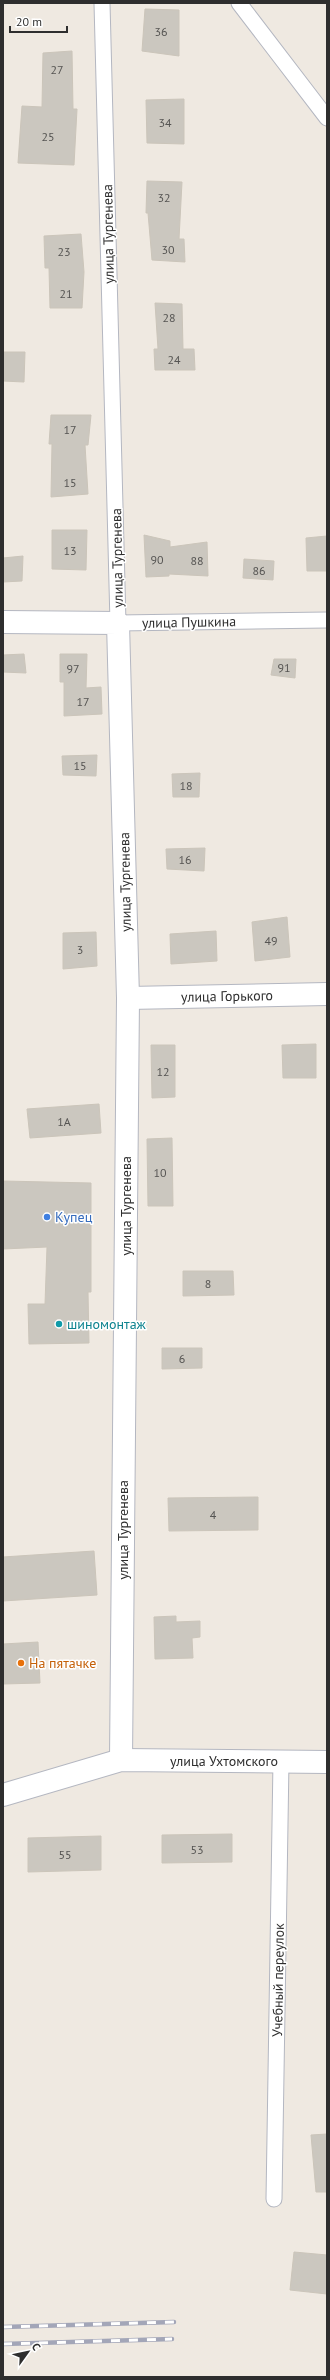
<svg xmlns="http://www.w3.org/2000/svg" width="330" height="2380" viewBox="0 0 330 2380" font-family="'PT Sans',sans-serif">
<rect width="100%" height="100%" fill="#efe9e1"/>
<g fill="#cbc7bf" stroke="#cbc5ba">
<polygon points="145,9 179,10 179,56 142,51"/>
<polygon points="72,51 73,109 77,109 74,165 18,163 22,106 42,107 43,53"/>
<polygon points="184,99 184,144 147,143 146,100"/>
<polygon points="147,181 182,182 179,239 184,239 185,262 152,260 148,213 146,213"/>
<polygon points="81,234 84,272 82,308 50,308 49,268 45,268 44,236"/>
<polygon points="155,303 182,304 183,349 194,349 195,370 155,370 154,349 158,349"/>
<polygon points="3,352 25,352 24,382 3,381"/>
<polygon points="51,415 91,415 88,445 85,445 88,494 51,497 52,444 49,444"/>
<polygon points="52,530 87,530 86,570 52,569"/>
<polygon points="144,535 170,541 170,547 207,542 208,576 169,574 169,576 146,577"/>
<polygon points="327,536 327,571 307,571 306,538"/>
<polygon points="23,556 22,581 3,582 3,558"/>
<polygon points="244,559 274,561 273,580 243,578"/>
<polygon points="24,654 26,673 3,672 3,655"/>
<polygon points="60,654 87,654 86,688 101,687 102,714 64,716 64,682 60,682"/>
<polygon points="274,659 296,659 295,678 271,675"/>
<polygon points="97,755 96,776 63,775 62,756"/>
<polygon points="200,773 199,797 173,797 172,774"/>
<polygon points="205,848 204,871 167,869 166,849"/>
<polygon points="287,917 290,957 255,961 252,922"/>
<polygon points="216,931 217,961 171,964 170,934"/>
<polygon points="96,932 97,966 63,969 63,933"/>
<polygon points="316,1044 316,1078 283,1078 282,1045"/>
<polygon points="151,1045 175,1045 175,1097 152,1098"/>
<polygon points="99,1104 101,1133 30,1138 27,1109"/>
<polygon points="172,1138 173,1206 148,1206 147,1139"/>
<polygon points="3,1181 91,1183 91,1292 88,1292 89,1343 29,1344 28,1304 45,1304 47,1247 3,1249"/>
<polygon points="183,1271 233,1271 234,1295 183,1296"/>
<polygon points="162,1348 202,1348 202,1368 162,1369"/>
<polygon points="258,1497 258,1530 169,1531 168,1498"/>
<polygon points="94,1551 97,1595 3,1601 3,1557"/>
<polygon points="176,1616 176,1622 200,1621 200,1637 192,1638 193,1658 155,1659 154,1617"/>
<polygon points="38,1642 40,1683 3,1684 3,1644"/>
<polygon points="232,1834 232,1862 162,1863 162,1835"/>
<polygon points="101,1836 101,1870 28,1872 28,1838"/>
<polygon points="327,2134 327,2192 316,2192 311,2135"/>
<polygon points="294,2252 327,2255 327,2294 290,2290"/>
</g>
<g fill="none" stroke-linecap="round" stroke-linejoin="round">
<g stroke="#b4b7c1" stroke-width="17">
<g id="street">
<polyline points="102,3 118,623 327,620"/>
<polyline points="239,3 327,118"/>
<polyline points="274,2199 281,1761"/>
</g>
</g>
<g stroke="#b4b7c1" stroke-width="24">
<g id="secondary">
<polyline points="3,622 118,623 128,998 121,1760"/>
<polyline points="128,998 327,994"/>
<polyline points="3,1795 121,1760 327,1762"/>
</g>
</g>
<use href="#street" stroke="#fff" stroke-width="15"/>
<use href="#secondary" stroke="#fff" stroke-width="22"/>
<g stroke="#a3a6b8" stroke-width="4.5">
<g id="rail">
<polyline points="3,2327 174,2322"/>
<polyline points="3,2344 172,2339"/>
</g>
</g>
<use href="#rail" stroke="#fff" stroke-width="3" stroke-dasharray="9" stroke-linecap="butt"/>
</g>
<circle fill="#3f7fe0" stroke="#fff" stroke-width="1.5" cx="47" cy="1217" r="4"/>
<circle fill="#0f9aa8" stroke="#fff" stroke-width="1.5" cx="59" cy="1324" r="4"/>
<circle fill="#e8710a" stroke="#fff" stroke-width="1.5" cx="21" cy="1663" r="4"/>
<g text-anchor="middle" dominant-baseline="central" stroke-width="3" stroke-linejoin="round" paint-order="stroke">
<g font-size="12" fill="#555452">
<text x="161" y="31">36</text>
<text x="57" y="69">27</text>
<text x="165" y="122">34</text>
<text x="48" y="136">25</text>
<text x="164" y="197">32</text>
<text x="168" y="249">30</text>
<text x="64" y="251">23</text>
<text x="66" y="293">21</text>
<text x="169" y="317">28</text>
<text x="174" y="359">24</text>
<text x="70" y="429">17</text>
<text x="70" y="482">15</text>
<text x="70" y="550">13</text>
<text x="157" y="559">90</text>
<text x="197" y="560">88</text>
<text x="259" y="570">86</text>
<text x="284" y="667">91</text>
<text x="73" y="668">97</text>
<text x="83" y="701">17</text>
<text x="80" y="765">15</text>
<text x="186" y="785">18</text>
<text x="185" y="859">16</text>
<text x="271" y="940">49</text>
<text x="80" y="949">3</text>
<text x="163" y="1071">12</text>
<text x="64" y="1121">1А</text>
<text x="160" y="1172">10</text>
<text x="208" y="1283">8</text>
<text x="182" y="1358">6</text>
<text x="213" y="1514">4</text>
<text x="197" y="1849">53</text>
<text x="65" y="1854">55</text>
</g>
<g font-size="14" fill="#2e2e2e" stroke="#fff">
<text transform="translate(108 234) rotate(-91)">улица Тургенева</text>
<text transform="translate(117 558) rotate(-91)">улица Тургенева</text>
<text transform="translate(189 622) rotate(-1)">улица Пушкина</text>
<text transform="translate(125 882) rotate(-91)">улица Тургенева</text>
<text transform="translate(227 996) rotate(-1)">улица Горького</text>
<text transform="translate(126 1206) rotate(-90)">улица Тургенева</text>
<text transform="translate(123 1530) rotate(-90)">улица Тургенева</text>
<text x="224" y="1761">улица Ухтомского</text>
<text transform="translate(278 1980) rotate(-89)">Учебный переулок</text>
</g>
<g font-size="14" fill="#366cbe" stroke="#fff" text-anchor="start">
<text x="55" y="1217">Купец</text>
</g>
<g font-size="14" fill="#0d838f" stroke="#fff" text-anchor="start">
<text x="67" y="1324">шиномонтаж</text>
</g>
<g font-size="14" fill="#c56008" stroke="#fff" text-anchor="start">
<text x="29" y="1663">На пятачке</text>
</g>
</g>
<rect width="330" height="2380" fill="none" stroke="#2e2e2e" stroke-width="8"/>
<g transform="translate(28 2352) rotate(57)" stroke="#ffffff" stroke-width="3" paint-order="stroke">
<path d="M0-3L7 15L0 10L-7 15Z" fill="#2e2e2e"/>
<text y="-6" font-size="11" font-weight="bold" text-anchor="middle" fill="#2e2e2e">С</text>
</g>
<path d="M10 26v6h57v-6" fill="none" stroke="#2e2e2e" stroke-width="2"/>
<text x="16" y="26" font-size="12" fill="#2e2e2e" stroke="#ffffff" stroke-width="3" paint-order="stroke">20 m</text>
</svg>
